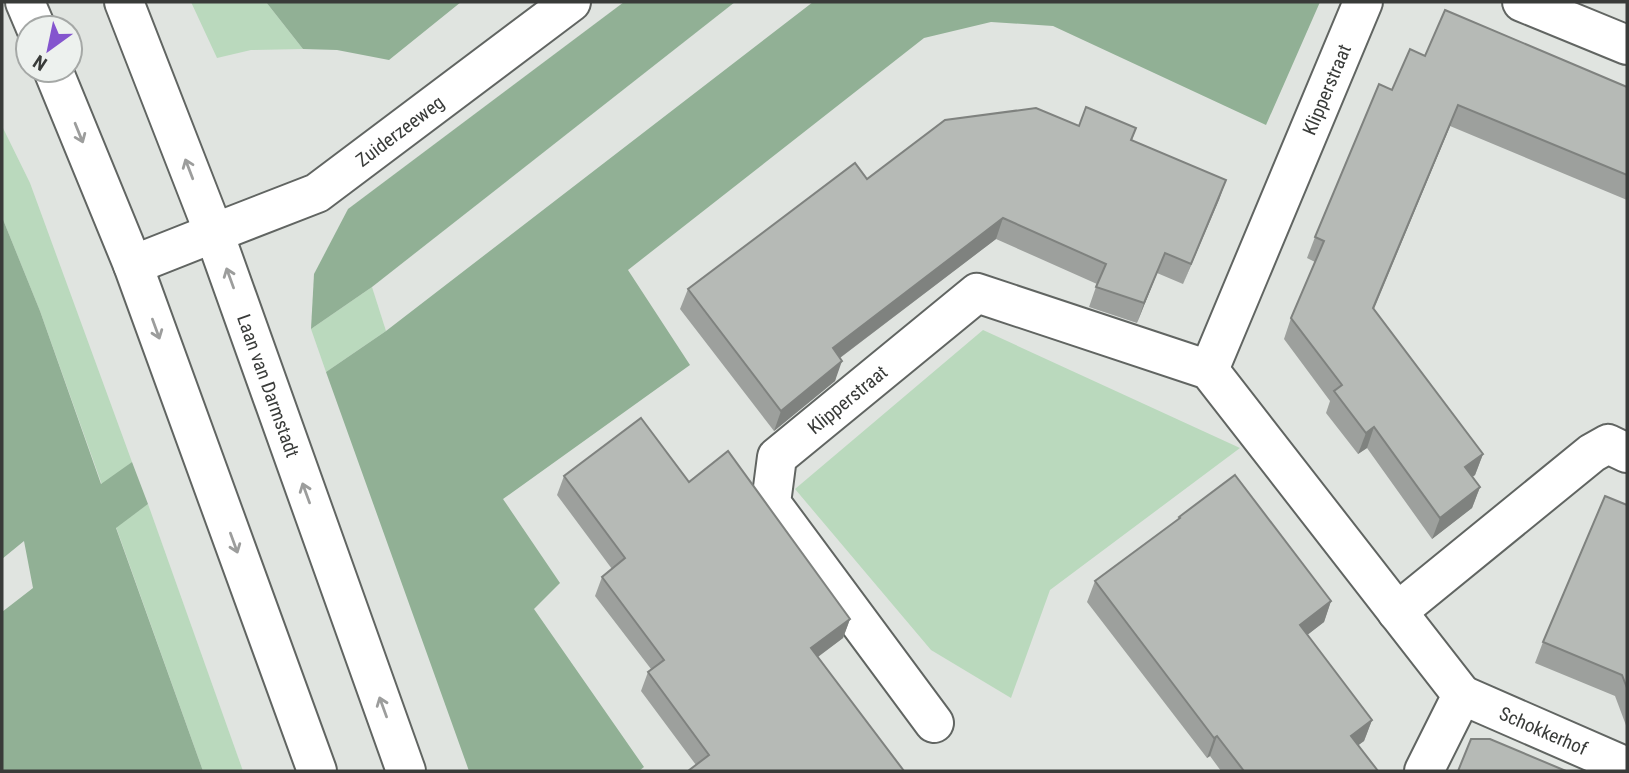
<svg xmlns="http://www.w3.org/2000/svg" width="1629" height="773" viewBox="0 0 1629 773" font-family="'Roboto Condensed',sans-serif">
<rect width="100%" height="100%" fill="#e0e4e0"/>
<g fill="#bad9bd">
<polygon points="191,2 266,2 303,49 251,50 217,58"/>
<polygon points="2,126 30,183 132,462 102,485 40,311 2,217"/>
<polygon points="372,287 386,331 326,372 311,329"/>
<polygon points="983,330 1240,448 1050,590 1011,698 931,650 795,489"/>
<polygon points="148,504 243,771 203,771 116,527"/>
</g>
<g fill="#91b095">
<polygon points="266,2 461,2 389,60 337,50 303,49"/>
<polygon points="624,2 735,2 372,287 311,329 314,274 348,209"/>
<polygon points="813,2 1320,2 1266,125 1053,26 991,22 924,38 628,270 690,365 503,499 560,583 534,609 644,767 639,771 469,771 326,372 386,331"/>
<polygon points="2,217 40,311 101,484 132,462 148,504 116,528 203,771 2,771 2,612 33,588 24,541 2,559"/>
</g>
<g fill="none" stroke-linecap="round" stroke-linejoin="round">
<g stroke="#616562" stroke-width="42">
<g id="minor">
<polyline points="1522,2 1627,45"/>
<path id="s1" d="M214,233L317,193L571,2"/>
<path id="s2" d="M1209,370L1363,2"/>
<polyline points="1397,612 1592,453 1608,444 1627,453"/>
<path id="s3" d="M1462,695L1627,767"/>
<path id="s4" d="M934,723L771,503L777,457L977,293L1209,370L1462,695L1424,771"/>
</g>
</g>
<g stroke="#616562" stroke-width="42">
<g id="tertiary">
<polyline points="25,2 36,28"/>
<path id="s5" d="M124,2L214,233L406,771"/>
<polyline points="53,70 133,265 317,771"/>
<polyline points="133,265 214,233"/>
</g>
</g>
<use href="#minor" stroke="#fff" stroke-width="38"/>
<use href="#tertiary" stroke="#fff" stroke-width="38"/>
</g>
<g fill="#9da09d">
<polygon points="1425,56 1627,87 1627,200 1450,126 1374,309 1483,454 1475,475 1472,477 1480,487 1472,508 1432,539 1367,448 1358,454 1326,413 1330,401 1284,339 1291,318 1315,262 1307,258 1315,237 1392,90"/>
<polygon points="1079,126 1136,128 1132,140 1226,180 1183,284 1157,273 1137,323 1089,307 1097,284 996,239 840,358 835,381 774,431 680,309 688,289 867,179"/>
<polygon points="564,476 689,482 850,619 843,638 818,657 904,771 696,765 641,691 648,672 651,669 595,596 602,577 612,569 557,495"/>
<polygon points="1627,505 1627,728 1615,696 1535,663 1543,642"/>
<polygon points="1179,517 1331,601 1324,622 1307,635 1372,720 1364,741 1358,745 1378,771 1221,771 1210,756 1207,758 1087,602 1095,581 1179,520"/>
</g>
<g fill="#7f827f">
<polygon points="1458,105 1450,126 1365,329 1373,308"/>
<polygon points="1226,180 1219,200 1183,284 1191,264"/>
<polygon points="1003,218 996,239 825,369 833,348"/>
<polygon points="1165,253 1137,323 1144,303"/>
<polygon points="842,361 835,381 774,431 781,411"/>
<polygon points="1374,427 1367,448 1358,454 1366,433"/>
<polygon points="1483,454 1475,475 1457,488 1465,467"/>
<polygon points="1480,487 1472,508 1432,539 1440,518"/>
<polygon points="1331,601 1324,622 1293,646 1300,625"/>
<polygon points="850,619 843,638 804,667 811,648"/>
<polygon points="1372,720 1364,741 1344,756 1351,736"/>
<polygon points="1217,736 1210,756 1207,758 1214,738"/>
</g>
<g fill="#b6bab6" stroke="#7f827f" stroke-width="2">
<polygon points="1445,10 1627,87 1627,175 1458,105 1373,308 1483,454 1465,467 1480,487 1440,518 1374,427 1366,433 1334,391 1342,385 1291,318 1324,241 1315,237 1379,84 1392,90 1410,49 1425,56"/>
<polygon points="1086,107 1136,128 1131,140 1226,180 1191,264 1165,253 1144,303 1096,287 1106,264 1003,218 833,348 842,361 781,411 688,289 855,163 867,179 945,120 1036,108 1079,126"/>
<polygon points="641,418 689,482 728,451 850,619 811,648 904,771 688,771 709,755 648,672 664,660 602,577 625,558 564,476"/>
<polygon points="1235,475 1331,601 1300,625 1372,720 1351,736 1378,771 1244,771 1217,736 1214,738 1095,581 1180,518 1179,517"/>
<polygon points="1605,496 1627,505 1627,688 1622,675 1543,642"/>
<polygon points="1471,739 1490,739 1566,771 1458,771"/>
</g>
<defs><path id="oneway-shaft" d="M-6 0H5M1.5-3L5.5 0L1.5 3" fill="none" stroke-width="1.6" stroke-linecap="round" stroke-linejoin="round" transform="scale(1.75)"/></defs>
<g stroke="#9c9d9c">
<use href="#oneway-shaft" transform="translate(79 133) rotate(68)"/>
<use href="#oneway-shaft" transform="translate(189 169) rotate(-111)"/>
<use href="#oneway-shaft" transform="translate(230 278) rotate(-110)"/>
<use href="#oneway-shaft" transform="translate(156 329) rotate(70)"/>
<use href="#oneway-shaft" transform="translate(306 493) rotate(-110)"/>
<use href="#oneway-shaft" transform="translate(234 543) rotate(70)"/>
<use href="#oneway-shaft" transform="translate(383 707) rotate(-110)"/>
</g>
<g text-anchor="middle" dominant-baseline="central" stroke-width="7" stroke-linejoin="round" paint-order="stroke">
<g font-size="19" fill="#393b39" stroke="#edf1ee">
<text stroke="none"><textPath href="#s2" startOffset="304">Klipperstraat</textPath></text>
<text stroke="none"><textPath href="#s1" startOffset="214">Zuiderzeeweg</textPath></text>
<text stroke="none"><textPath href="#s5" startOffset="410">Laan van Darmstadt</textPath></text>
<text stroke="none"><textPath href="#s4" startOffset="411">Klipperstraat</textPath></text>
<text stroke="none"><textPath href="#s3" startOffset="89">Schokkerhof</textPath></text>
</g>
</g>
<rect width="1629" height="773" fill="none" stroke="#393b39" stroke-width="7"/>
<g transform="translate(49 49) rotate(213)"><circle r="33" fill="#edf1ee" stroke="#a5a8a6" stroke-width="2"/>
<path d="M0-5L12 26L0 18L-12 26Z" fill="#8455ce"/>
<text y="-10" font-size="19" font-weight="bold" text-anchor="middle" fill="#393b39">N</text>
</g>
</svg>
